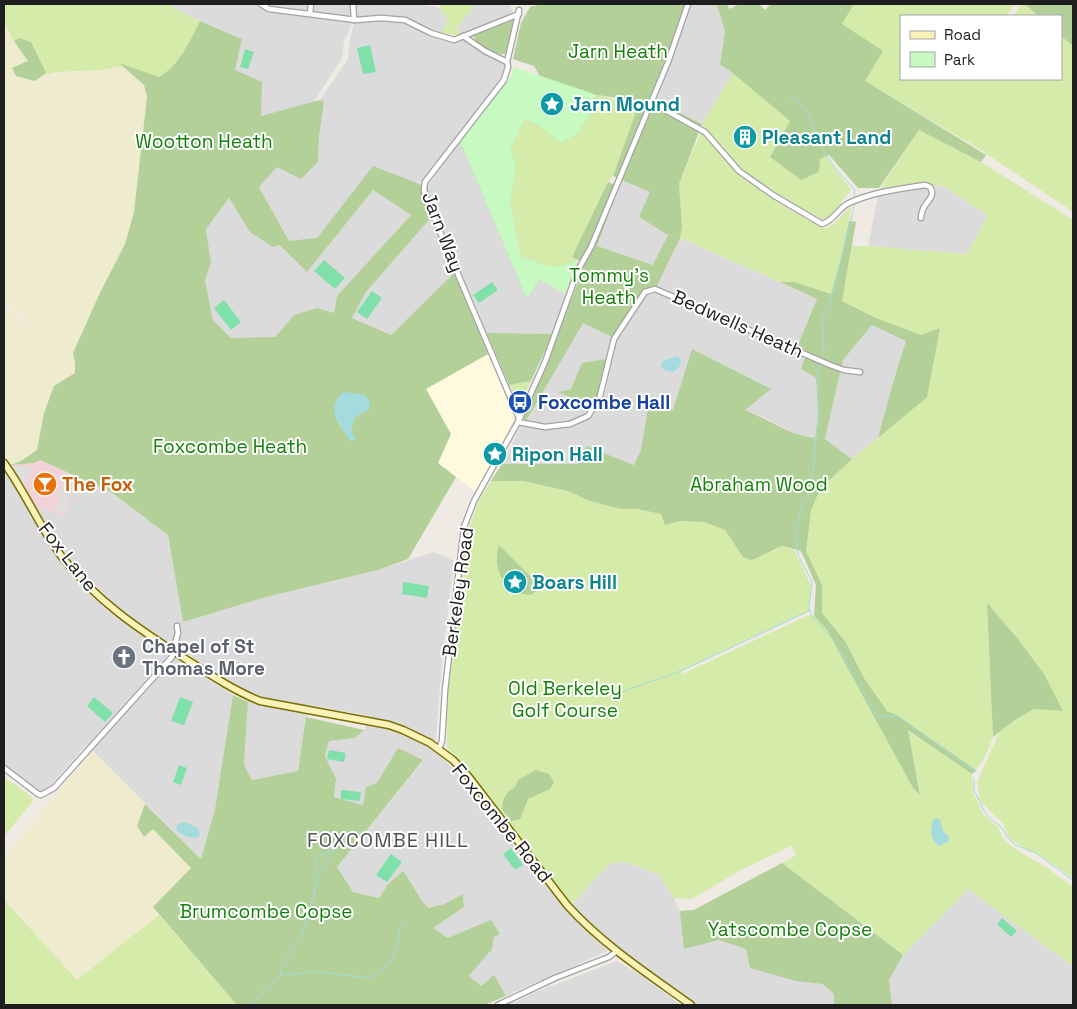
<svg xmlns="http://www.w3.org/2000/svg" width="1077" height="1009" viewBox="0 0 1077 1009" font-family="'Space Grotesk',sans-serif">
<rect width="100%" height="100%" fill="#efeae4"/>
<g fill="#dcdbdb">
<polygon points="173,4 257,4 270,11 353,22 344,41 342,58 313,103 261,116 235,70 242,39 171,8"/>
<polygon points="267,4 351,4 353,17 272,6"/>
<polygon points="354,4 419,4 440,8 448,21 439,40 454,42 465,40 481,53 505,63 505,68 501,79 424,180 417,184 373,167 317,238 289,242 259,187 277,166 318,162 319,136 324,102 320,100 348,59 349,43 355,20"/>
<polygon points="475,4 509,4 513,13 459,35 457,28"/>
<polygon points="692,4 718,4 717,5 725,31 720,65 729,70 790,121 741,169 702,124 656,101"/>
<polygon points="460,141 527,298 539,279 566,295 553,334 487,333 429,197 427,187"/>
<polygon points="622,179 650,192 668,235 654,265 596,246"/>
<polygon points="919,182 945,187 988,216 967,254 868,246 879,191"/>
<polygon points="373,190 411,215 337,296 334,313 294,315 275,337 242,339 231,338 213,320 205,280 211,263 206,229 229,198 250,232 278,245 307,272"/>
<polygon points="431,218 454,273 391,335 352,318 366,292"/>
<polygon points="680,238 817,299 797,347 657,286"/>
<polygon points="657,292 805,357 801,369 816,378 818,415 815,438 801,437 763,417 745,410 770,389 673,410 649,402 641,451 634,465 586,446 579,464 502,464 521,426 546,430 572,427 589,419 600,408 606,389 615,341 647,295"/>
<polygon points="583,322 612,337 600,391 592,406 581,418 566,423 546,425 526,421"/>
<polygon points="872,325 907,341 892,386 878,438 852,459 825,439 843,360"/>
<polygon points="4,470 13,483 47,542 69,573 83,588 105,609 168,654 233,695 215,809 201,859 92,750 85,746 45,792 41,792 4,764"/>
<polygon points="77,477 111,492 168,535 183,622 266,597 378,570 434,552 454,561 442,661 436,739 431,747 454,769 478,798 560,903 608,951 506,996 494,976 481,986 469,976 492,949 448,938 433,928 464,907 463,894 444,904 430,908 421,901 388,884 379,898 353,892 337,867 423,761 398,749 363,805 334,797 336,779 325,756 329,741 355,738 364,730 371,716 309,705 298,771 252,780 244,765 248,702 243,689 148,629 118,608 70,559 39,513 41,507 75,482"/>
<polygon points="623,861 659,875 674,898 680,911 694,910 782,863 903,955 968,888 1073,966 1073,1005 696,1005 614,945 571,905 609,864"/>
<polygon points="617,961 639,974 681,1005 510,1005 533,993"/>
</g>
<polygon fill="#f1d3d7" points="40,460 77,477 65,517 41,507 39,513 24,485 11,465 34,463"/>
<polygon fill="#fff9dd" points="488,354 516,416 476,492 438,463 425,389"/>
<g fill="#efebcf">
<polygon points="4,22 14,41 28,61 46,73 101,70 121,66 144,85 147,97 134,212 125,244 99,295 73,353 75,362 75,373 44,413 37,450 21,461 11,465 4,455 4,303 22,323 39,336 4,300"/>
<polygon points="92,750 145,804 137,826 144,837 153,829 191,868 154,907 159,915 77,980 4,900 4,857"/>
</g>
<g fill="#d5eba9">
<path d="M4,4H173L172,8L200,21C189,42 180,65 159,77L121,66L101,70L56,72L46,75L31,42L20,38L14,41L4,22Z"/>
<polygon points="440,4 475,4 457,28 459,35 441,34 448,21 440,8"/>
<polygon points="854,4 1014,4 1007,16 901,16 901,79 1061,79 1061,36 1073,46 1073,212 978,148 864,81 842,24"/>
<polygon points="1021,4 1025,4 1038,16 1008,16 1015,14"/>
<polygon points="733,73 790,121 770,156 820,159 826,157 851,190 829,217 824,220 770,191 741,169 702,124"/>
<polygon points="597,95 611,98 637,109 613,176 608,182 572,257 577,261 554,267 521,257 510,201 516,166 511,149 525,119 541,127 560,143 590,115"/>
<polygon points="919,130 981,162 1073,220 1073,878 1040,855 1031,852 1010,839 1003,824 980,801 977,782 999,733 1015,720 1034,709 1062,711 1018,639 987,604 993,737 985,757 976,770 898,716 887,711 864,678 845,641 822,613 822,585 806,551 811,511 820,489 852,459 884,433 940,329 921,335 876,318 842,301 852,246 868,246 967,254 988,216 945,187 919,182 879,191"/>
<path d="M701,132C715,141 724,160 737,171C763,194 794,213 824,229L834,224L852,205L840,262L831,294L795,282H780L680,238L682,226L679,184Z"/>
<polygon points="531,381 524,396 522,398 516,398 509,385"/>
<polygon points="491,481 523,481 568,491 590,501 621,509 637,509 661,514 665,525 680,521 703,522 725,530 743,557 776,550 782,546 795,551 811,586 809,611 681,671 682,674 809,615 814,616 827,630 847,665 913,788 920,794 919,785 907,730 972,774 973,792 983,814 998,827 1003,839 1017,850 1049,869 1073,887 1073,966 968,889 903,955 782,863 796,855 791,846 741,870 692,899 674,898 659,875 624,861 609,864 571,905 476,779 447,747 447,690 461,573 467,534 478,502"/>
<polygon points="4,777 32,797 33,801 4,836"/>
<polygon points="4,900 77,980 159,915 237,1005 4,1005"/>
</g>
<g fill="#b2d098" fill-rule="evenodd">
<polygon points="542,4 687,4 648,103 598,95 590,115 577,135 560,143 541,127 525,119 522,124 511,149 516,166 510,202 520,257 554,267 577,261 565,293 539,280 527,299 460,141 505,82 517,96 532,99 539,75 534,66 513,59 521,23 530,7"/>
<polygon points="718,4 726,4 730,9 739,4 759,4 765,10 771,4 854,4 842,24 883,51 865,81 986,155 981,162 919,130 879,188 858,188 829,155 820,159 819,172 801,180 770,157 790,121 729,70 720,65 725,31 717,5"/>
<polygon points="1025,4 1073,4 1073,46 1061,36 1061,16 1038,16"/>
<path d="M513,19L516,20L505,54C494,55 477,45 472,35Z"/>
<path d="M200,21L242,39L235,70L262,82L261,116L320,100L324,102L319,136L318,162L301,179L277,167L259,187L289,241L317,238L373,166L427,187L436,212L366,292L352,318L391,335L454,273L488,354L426,389L451,434L438,463L456,477L408,559L378,570L266,597L183,622L168,535L111,492L40,460L34,463L11,465L21,461L37,450L44,413L54,386L75,373V363L73,353L99,295L125,244L134,212L147,97L144,85L119,63L159,77C180,65 189,42 200,21ZM373,190L411,215L337,296L334,313L317,308L294,315L275,337L231,338L213,320L205,280L211,263L206,229L229,198L250,232L273,247L279,245L307,272ZM338,397L369,409L355,416L351,430L345,432C334,420 334,413 338,397Z"/>
<polygon points="20,38 31,42 46,73 35,81 16,76 12,68 28,61 14,41"/>
<polygon points="656,101 702,124 679,184 682,227 680,238 657,286 646,289 643,292 612,337 583,323 526,421 522,417 548,360 585,264 572,257 608,182 619,186 597,246 653,265 668,235 639,217 650,192 613,176 637,109"/>
<path d="M849,221L856,222L842,301L876,318L921,335L940,328L927,397L878,438L892,386L906,341L872,325L843,360L825,439L852,459L820,489L811,511L806,551L822,585V613L845,641L864,678L887,711L898,716L976,770L972,774L908,730L920,795L913,788L827,630L814,616L816,585L801,551L782,546L752,560L743,557L725,530L704,522L680,521L665,525L661,514L637,509H621L590,501L568,491L523,481H491L502,464H579L586,446L634,465L641,450L649,402L673,410L692,349L771,389L745,410C768,419 790,436 815,438L818,415L816,378L801,369L807,351L797,347L817,299L780,282H795L831,294L840,262Z"/>
<polygon points="487,333 553,334 531,381 509,385"/>
<polygon points="607,359 600,391 592,406 558,392 571,389 582,363"/>
<path d="M499,545L541,587L531,595L510,592C500,578 493,563 499,545Z"/>
<polygon points="987,603 1018,639 1044,674 1063,711 1034,709 1015,720 993,737"/>
<path d="M233,695L248,702L244,765L252,780L298,771L306,717L364,730L355,738L329,741L325,756L336,779L334,797L363,805L366,787L377,783L398,748L423,760L337,867L353,892L379,898L388,884L403,871C413,884 418,899 429,908L444,904L463,894L464,907L433,928L448,938L491,920L500,934L494,937L492,949L469,976L481,986L494,975L506,996L485,1005H237L153,907L191,868L153,829L144,837L137,826L145,804L201,859L215,809Z"/>
<polygon points="536,770 549,774 554,782 550,789 528,799 520,819 511,821 502,809 503,800 508,792 515,787 518,780"/>
<polygon points="782,863 903,955 889,980 892,1005 834,1005 834,994 823,984 796,981 750,968 746,949 719,940 684,949 680,911 694,910"/>
</g>
<polygon fill="#c6fac0" points="514,67 597,95 590,115 577,135 560,143 541,127 525,119 522,124 511,149 516,166 510,202 520,257 554,267 577,261 565,293 539,280 527,299 460,141 511,77"/>
<g fill="#80e0aa">
<polygon points="370,45 376,72 363,74 357,48"/>
<polygon points="245,49 254,52 248,69 240,67"/>
<polygon points="324,260 345,278 335,289 314,271"/>
<polygon points="492,282 498,290 479,303 473,295"/>
<polygon points="372,291 382,298 367,319 357,312"/>
<polygon points="224,300 241,322 231,330 214,308"/>
<polygon points="403,582 429,586 427,598 402,594"/>
<polygon points="94,697 113,713 105,722 87,706"/>
<polygon points="180,697 193,702 184,725 171,721"/>
<polygon points="329,750 346,753 344,762 327,759"/>
<polygon points="179,765 187,768 181,785 173,782"/>
<polygon points="341,790 361,792 360,801 341,799"/>
<polygon points="511,848 523,865 515,870 503,854"/>
<polygon points="391,854 402,862 387,882 376,875"/>
<polygon points="1002,918 1017,931 1011,937 997,924"/>
</g>
<g fill="#dedede">
<polygon points="11,466 31,467 28,481 24,484"/>
<polygon points="63,482 73,485 65,513 55,510"/>
</g>
<g fill="#a3dbde">
<path d="M677,356L680,358C682,364 679,368 674,372L666,371L661,366L663,361Z"/>
<path d="M344,392L365,395L370,402L369,409L355,417L351,430L356,440L350,441C341,425 323,409 344,392Z"/>
<path d="M937,818L940,820L943,831L949,836V841L939,846C929,839 930,829 934,819Z"/>
<path d="M185,822L198,828L200,836C193,840 185,836 178,832L176,826L178,824Z"/>
</g>
<g fill="none" stroke-linecap="round" stroke-linejoin="round">
<g stroke="#a3dbde" stroke-width="1">
<polyline points="789,95 808,112 821,148 836,169 854,189 855,199"/>
<polyline points="822,358 824,347 822,320 833,292 855,203"/>
<polyline points="821,362 818,372 818,425 815,443 812,489 803,503 798,521 796,532 798,554 802,563 812,581 809,608 812,617 834,640 877,717 898,716 976,772"/>
<polyline points="615,694 681,671 809,611"/>
<polyline points="974,778 974,790 983,809 989,817 1003,829 1008,838 1015,845 1036,853 1073,880"/>
<polyline points="315,892 319,874 335,848"/>
<polyline points="281,975 281,967 303,932 314,894 314,873 318,856 336,848 363,829"/>
<polyline points="252,1005 264,990 281,975 318,972 371,978 391,963 399,938 399,929 408,922"/>
</g>
<g stroke="#a2a2a2" stroke-width="7">
<g id="street">
<polyline points="261,4 269,9 356,20 381,18 405,20 431,33 454,40 519,14"/>
<polyline points="353,4 354,20"/>
<polyline points="519,10 507,62 508,67 504,80 425,182 424,189 425,196 432,213 519,418"/>
<polyline points="310,13 311,4"/>
<polyline points="463,36 485,51 507,62"/>
<path d="M651,102L705,132L739,171L773,195L822,224C835,220 838,208 849,203C873,192 899,189 925,185L930,187C936,197 927,200 923,209C922,212 921,215 921,218"/>
<polyline points="518,422 545,427 570,424 588,416 599,400 614,339 645,292 655,289 830,365 844,370 860,372"/>
<polyline points="173,651 178,633 177,626"/>
<polyline points="439,749 442,741 445,690 464,527 474,501 518,422 545,362 578,270 591,247 668,62 688,4"/>
<polyline points="4,768 38,794 41,795 54,788 171,658 175,652"/>
<polyline points="498,1005 555,978 609,957 617,951"/>
</g>
</g>
<g stroke="#787003" stroke-width="9">
<path id="secondary" d="M4,463C26,493 40,528 62,557C97,601 137,628 184,658C209,674 233,690 260,701L389,725L403,730L430,743L453,760L468,776L567,905C602,944 648,974 691,1005"/>
</g>
<use href="#street" stroke="#fff" stroke-width="4.5"/>
<use href="#secondary" stroke="#fbf2b7" stroke-width="6"/>
</g>
<defs>
<g id="sight-disc" transform="scale(1.25)"><circle r="9.5" fill="#0f9aa8" stroke="#fff"/><path d="M0-6L1.8-2.2L6-1.7L2.9 1.2L3.7 5.4L0 3.3L-3.7 5.4L-2.9 1.2L-6-1.7L-1.8-2.2Z" fill="#fff"/></g>
<g id="building-disc" transform="scale(1.25)"><circle r="9.5" fill="#0f9aa8" stroke="#fff"/><path d="M-4-6H4V6H1V3H-1V6H-4ZM-2.5-4.3h1.7v1.8h-1.7ZM.8-4.3h1.7v1.8H.8ZM-2.5-1h1.7V.8h-1.7ZM.8-1h1.7V.8H.8Z" fill="#fff"/></g>
<g id="bus-disc" transform="scale(1.25)"><circle r="9.5" fill="#1a4fb4" stroke="#fff"/><path d="M-5-6H5V4H4V6H2V4H-2V6H-4V4H-5ZM-3.5-4V0h7V-4ZM-3.5 1.2v1.5H-2V1.2ZM2 1.2v1.5H3.5V1.2Z" fill="#fff"/></g>
<g id="bar-disc" transform="scale(1.25)"><circle r="9.5" fill="#e8710a" stroke="#fff"/><path d="M-6-5H6L.8 .8V4.5H3.5V6h-7V4.5H-.8V.8Z" fill="#fff"/></g>
<g id="church-disc" transform="scale(1.25)"><circle r="9.5" fill="#6b7280" stroke="#fff"/><path d="M-1.2-6h2.4v3.5h3.3v2.4h-3.3V6h-2.4V-.1h-3.3v-2.4h3.3Z" fill="#fff"/></g>
</defs>
<g fill-rule="evenodd">
<use href="#sight-disc" x="552" y="104"/>
<use href="#building-disc" x="745" y="137"/>
<use href="#bus-disc" x="520" y="402"/>
<use href="#sight-disc" x="495" y="454"/>
<use href="#bar-disc" x="45" y="484"/>
<use href="#sight-disc" x="515" y="582"/>
<use href="#church-disc" x="124" y="657"/>
</g>
<g text-anchor="middle" dominant-baseline="central" stroke-width="4" stroke-linejoin="round" paint-order="stroke">
<g font-size="19" fill="#147f09" stroke="#fff">
<text x="618" y="51">Jarn Heath</text>
<text x="204" y="141">Wootton Heath</text>
<text x="609" y="275">Tommy's<tspan x="609" dy="22">Heath</tspan></text>
<text x="230" y="446">Foxcombe Heath</text>
<text x="759" y="484">Abraham Wood</text>
<text x="565" y="688">Old Berkeley<tspan x="565" dy="22">Golf Course</tspan></text>
<text x="266" y="911">Brumcombe Copse</text>
<text x="790" y="929">Yatscombe Copse</text>
</g>
<g font-size="19" font-weight="bold" fill="#0d838f" stroke="#fff" text-anchor="start">
<text x="570" y="104">Jarn Mound</text>
<text x="762" y="137">Pleasant Land</text>
<text x="512" y="454">Ripon Hall</text>
<text x="532" y="582">Boars Hill</text>
</g>
<g font-size="19" fill="#1e1e1e" stroke="#fff">
<text transform="translate(443 232) rotate(69)">Jarn Way</text>
<text transform="translate(738 324) rotate(24)">Bedwells Heath</text>
<text transform="translate(68 557) rotate(52)">Fox Lane</text>
<text transform="translate(458 592) rotate(-82)">Berkeley Road</text>
<text transform="translate(502 823) rotate(51)">Foxcombe Road</text>
</g>
<g font-size="19" font-weight="bold" fill="#164399" stroke="#fff" text-anchor="start">
<text x="538" y="402">Foxcombe Hall</text>
</g>
<g font-size="19" font-weight="bold" fill="#c56008" stroke="#fff" text-anchor="start">
<text x="62" y="484">The Fox</text>
</g>
<g font-size="19" font-weight="bold" fill="#5b616d" stroke="#fff" text-anchor="start">
<text x="142" y="646">Chapel of St<tspan x="142" dy="22">Thomas More</tspan></text>
</g>
<g font-size="20" letter-spacing="1" fill="#515151" stroke="#fff">
<text x="388" y="840">FOXCOMBE HILL</text>
</g>
</g>
<rect width="1077" height="1009" fill="none" stroke="#1e1e1e" stroke-width="10"/>
<rect x="900" y="15" width="162" height="65" fill="#ffffff" stroke="#a5a5a5"/>
<rect x="910" y="31" width="25" height="8" fill="#fbf2b7" stroke="#a5a5a5"/>
<text x="944" y="40" font-size="15" fill="#1e1e1e">Road</text>
<rect x="910" y="52" width="25" height="15" fill="#c6fac0" stroke="#a5a5a5"/>
<text x="944" y="65" font-size="15" fill="#1e1e1e">Park</text>
</svg>
